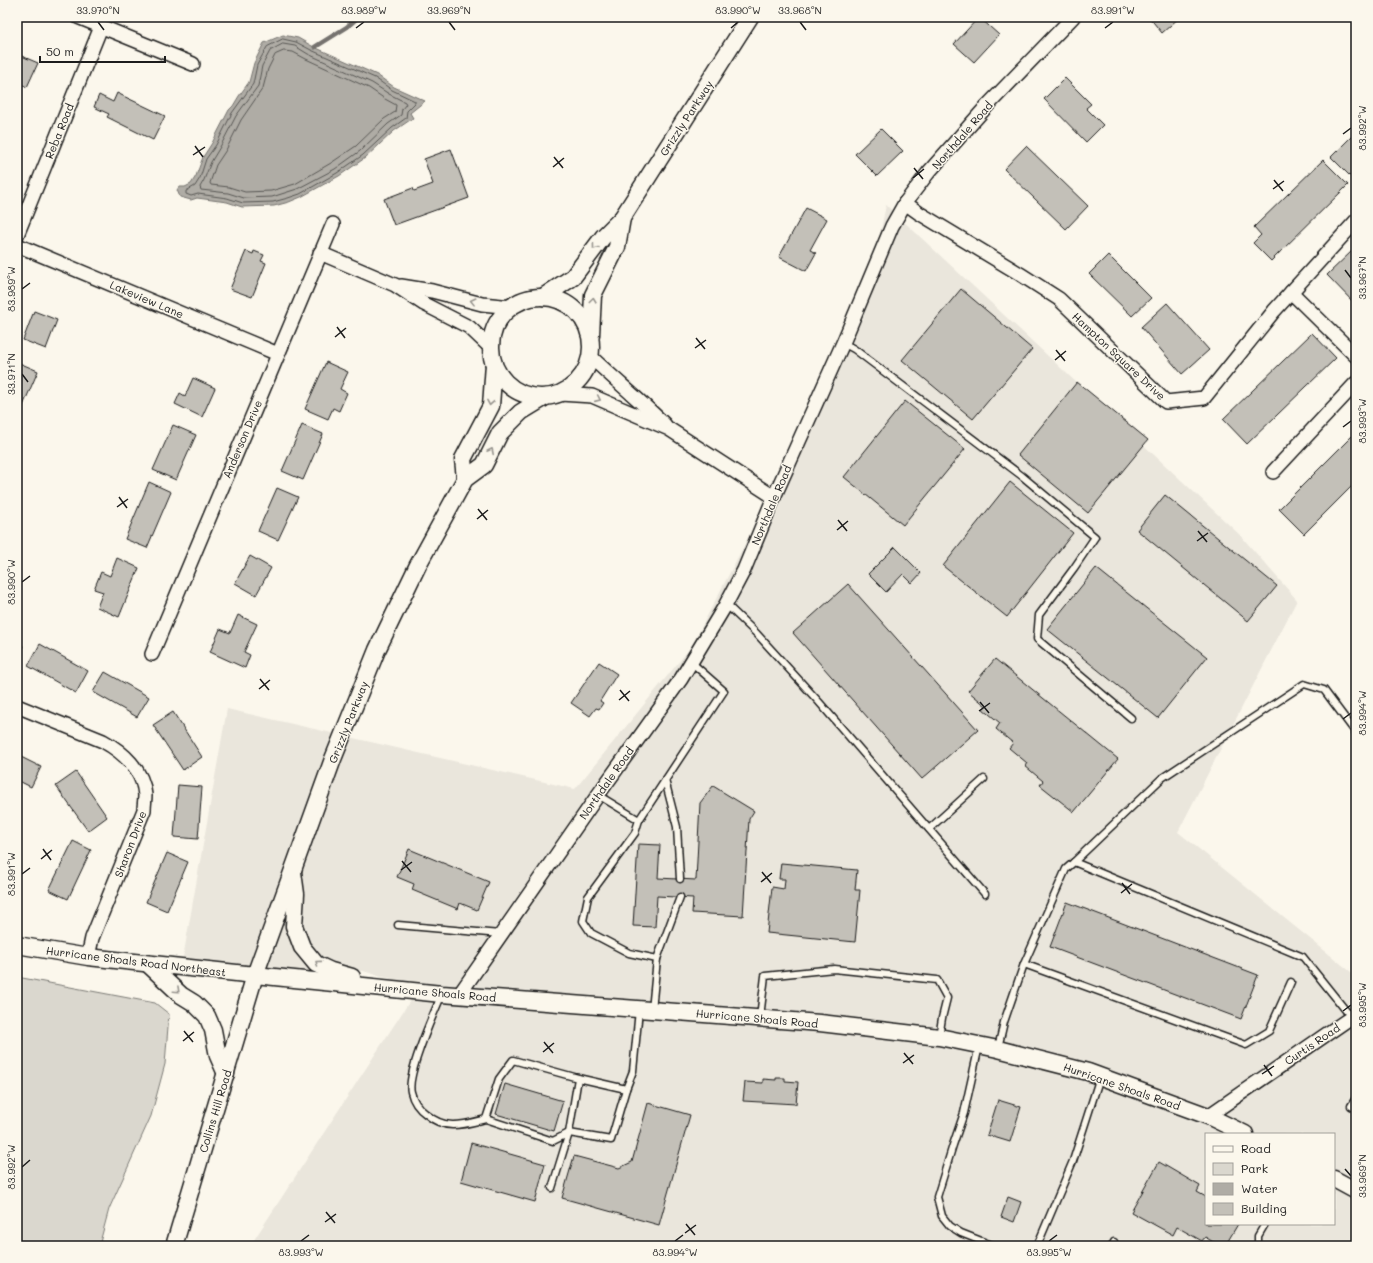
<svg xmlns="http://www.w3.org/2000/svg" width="1373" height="1263" viewBox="0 0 1373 1263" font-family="Mali,sans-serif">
<rect width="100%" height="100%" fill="#fbf7ec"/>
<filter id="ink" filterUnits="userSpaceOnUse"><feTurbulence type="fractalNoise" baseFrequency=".025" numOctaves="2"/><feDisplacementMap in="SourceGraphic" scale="8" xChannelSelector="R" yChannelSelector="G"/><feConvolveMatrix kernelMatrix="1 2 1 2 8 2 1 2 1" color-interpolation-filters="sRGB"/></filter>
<g filter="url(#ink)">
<path fill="#eae6dc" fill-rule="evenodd" d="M886,205L1241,536L1297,600L1178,832L1356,976V1246H250L419,987L363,971L180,975L227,709L575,789L691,647L863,318ZM1206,1134H1334V1224H1206Z"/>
<polygon fill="#dad7ce" stroke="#7b7a75" points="17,977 155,1003 169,1014 165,1064 151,1116 109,1209 99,1246 17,1246"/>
<polygon fill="#afaca5" stroke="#74726e" points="283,35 298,38 312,46 377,75 394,87 425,101 410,113 413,118 394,131 365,158 339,176 301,197 289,202 274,206 242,207 227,202 197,198 191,200 180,197 177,190 179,187 185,187 191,184 196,176 203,157 212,143 229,110 233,106 239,96 249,82 254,63 264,43"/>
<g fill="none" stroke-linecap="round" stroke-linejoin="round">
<g stroke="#575653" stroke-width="1">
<polygon points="283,39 296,42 311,50 375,78 392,90 415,101 415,103 407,111 406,118 392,128 363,155 337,173 300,194 288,198 273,202 243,203 227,198 198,194 191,196 186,194 186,191 195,186 200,178 206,159 216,145 232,113 253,84 257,65 267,47"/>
<polygon points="283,44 295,46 308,54 372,83 389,94 405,102 406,104 402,109 401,115 388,124 360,151 335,169 297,189 272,197 244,198 228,193 201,190 200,187 204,180 211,162 220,147 236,116 258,86 262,66 270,51"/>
<polygon points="284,51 293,52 306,59 369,88 385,99 396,105 395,112 384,119 356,146 331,163 295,184 271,191 245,192 229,187 211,185 210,183 216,165 226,150 241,120 263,88 268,69 275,55"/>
</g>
<polyline stroke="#74726e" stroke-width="5" points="315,47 347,27 358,17"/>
</g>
<g fill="#c3c0b8" stroke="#1c1c1c">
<polygon points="979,17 999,35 974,62 954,44"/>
<polygon points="1149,17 1180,17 1162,33"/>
<polygon points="17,54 38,63 27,87 17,82"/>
<polygon points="1065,78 1091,104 1086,108 1103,125 1086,142 1044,99"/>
<polygon points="117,93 165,116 153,140 107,117 109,114 94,107 99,95 113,102"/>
<polygon points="881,129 903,151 877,176 855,154"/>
<polygon points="1356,132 1356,173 1352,178 1331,157"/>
<polygon points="1026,146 1088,206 1066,229 1004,169"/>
<polygon points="451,149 469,198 394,225 384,199 413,188 414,191 433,184 424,159"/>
<polygon points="1323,160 1348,185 1271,261 1253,243 1261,235 1254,227"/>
<polygon points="806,208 827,219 810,250 816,253 806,271 779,257"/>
<polygon points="1353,250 1356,254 1356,305 1327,275"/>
<polygon points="246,251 253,254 254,251 264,255 261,261 266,263 252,297 230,289"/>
<polygon points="1108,255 1151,298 1132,316 1089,274"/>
<polygon points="961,289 1032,349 973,419 902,360"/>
<polygon points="1167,303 1209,350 1182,374 1141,327"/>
<polygon points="34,311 57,320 46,349 23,340"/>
<polygon points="1312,333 1336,358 1247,444 1223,419"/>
<polygon points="17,362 38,371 19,415 17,414"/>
<polygon points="326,362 348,372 340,389 347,393 339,411 333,408 328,419 305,409"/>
<polygon points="193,378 215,388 202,417 175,404 180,393 185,396"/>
<polygon points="1077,382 1148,440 1088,513 1018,455"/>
<polygon points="905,401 965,449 903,525 844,477"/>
<polygon points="173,425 196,435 176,480 153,470"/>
<polygon points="302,425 323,434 303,480 282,471"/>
<polygon points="17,428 21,429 17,439"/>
<polygon points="1356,432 1356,482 1304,534 1279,509"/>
<polygon points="149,482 171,492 147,548 125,539"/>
<polygon points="1010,482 1073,533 1007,617 943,566"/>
<polygon points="277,488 298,497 278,540 258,531"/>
<polygon points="1165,495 1277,586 1248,621 1137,530"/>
<polygon points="895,547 921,573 912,583 903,574 886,592 868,574"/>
<polygon points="250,556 271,568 256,595 235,583"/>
<polygon points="117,558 139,568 119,617 97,607 103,592 94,589 101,572 110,576"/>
<polygon points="1096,568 1207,657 1158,718 1047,629"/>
<polygon points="848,584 978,730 922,779 793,633"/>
<polygon points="238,615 257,624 244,652 250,655 245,668 210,652 220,629 230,633"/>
<polygon points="17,643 23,646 17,656"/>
<polygon points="40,644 88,671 76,693 28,666"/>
<polygon points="995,659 1118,759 1074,812 1040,785 1043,781 1025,766 1027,763 1009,748 1013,743 996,729 1000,723 983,709 986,706 968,691"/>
<polygon points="599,662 617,674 600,701 603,703 599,709 596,708 590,716 571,703"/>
<polygon points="105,672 149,697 137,717 93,692"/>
<polygon points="173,712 202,757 183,770 153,725"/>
<polygon points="17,755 41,767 31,787 17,780"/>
<polygon points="76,772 107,817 88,831 56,786"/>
<polygon points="178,785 202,787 198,839 174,837"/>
<polygon points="713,786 754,811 749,819 743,916 692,913 693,898 657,896 655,927 633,926 638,844 660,845 658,878 696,880 700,803"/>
<polygon points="73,841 91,850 68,899 49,890"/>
<polygon points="17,844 21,846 17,856"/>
<polygon points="409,849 489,882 477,910 460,903 458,909 412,890 414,884 397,877"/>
<polygon points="167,853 188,862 167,911 146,902"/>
<polygon points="781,863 857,870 855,890 860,890 855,942 767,933 772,887 784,889 785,879 779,879"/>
<polygon points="1067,902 1258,975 1241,1019 1050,947"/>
<polygon points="776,1078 785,1078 785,1081 798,1082 796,1104 743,1101 745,1082 763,1083 763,1079 776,1080"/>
<polygon points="505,1084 563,1101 554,1131 496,1114"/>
<polygon points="998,1100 1021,1107 1010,1142 987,1135"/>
<polygon points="648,1103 690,1115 659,1225 562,1198 574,1156 619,1168 632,1162"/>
<polygon points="471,1143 545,1164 535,1202 461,1181"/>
<polygon points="1159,1162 1200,1186 1197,1192 1206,1197 1206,1224 1238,1224 1225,1246 1220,1246 1205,1237 1202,1241 1177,1227 1173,1235 1131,1212"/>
<polygon points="1008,1197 1021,1202 1014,1222 1001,1217"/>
</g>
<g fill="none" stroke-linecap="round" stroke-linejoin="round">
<g stroke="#1c1c1c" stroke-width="9">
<g id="service">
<polyline points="843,343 854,349 1022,476 1095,537 1074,568 1039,615 1037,639 1131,718"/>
<polyline points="725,606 731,609 757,634 819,702 985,894"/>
<polyline points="665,780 677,827 680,879"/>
<polyline points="598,795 639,820 635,833 588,897 583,921 591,933 629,953 657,959 652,1010"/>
<polyline points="639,820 724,691 691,662"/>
<polyline points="929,829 984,779"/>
<polyline points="1074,862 1162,778 1304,684 1324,690 1356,733"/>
<polyline points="398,925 500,934"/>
<polyline points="657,959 680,897"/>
<polyline points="1291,982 1269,1031 1246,1045 1024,964 1066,869 1074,862 1303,957 1351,1017"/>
<path d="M442,994C434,1013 406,1074 411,1092C413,1101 419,1109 426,1114C446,1131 462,1125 486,1119L499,1079L513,1060L578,1078L569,1133L611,1140L626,1089L633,1071L639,1010"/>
<polyline points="760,1017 765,976 834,969 937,980 947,998 942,1018 939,1037"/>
<polyline points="979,1046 964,1113 953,1145 937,1197 942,1216 950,1226 961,1233 994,1246"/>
<polyline points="998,1048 1004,1022 1024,964"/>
<polyline points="578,1078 626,1089"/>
<polyline points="1356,1098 1351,1106 1356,1109"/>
<polyline points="486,1119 553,1141 569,1133"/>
<polyline points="552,1188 569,1133"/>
<polyline points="1037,1246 1073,1161 1100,1077"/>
<polyline points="1112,1246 1114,1242"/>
<polyline points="1258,1246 1258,1236 1265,1224"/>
</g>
</g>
<g stroke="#1c1c1c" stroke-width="16">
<g id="minor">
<polyline points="78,17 193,64"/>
<polyline points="905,203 919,213 1020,274 1059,299 1166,402 1204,398 1274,311 1356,221"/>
<polyline points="17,235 101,27"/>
<polyline points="17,245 278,354"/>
<polyline points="320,253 395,285 424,304 469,327 491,348"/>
<polyline points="401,286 432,291 482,304 512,307"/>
<polyline points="1291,292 1356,356"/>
<path d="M590,356C615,380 641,401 665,425"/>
<polyline points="560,394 592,396 669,429 774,497"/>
<polyline points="1273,472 1356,383"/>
<polyline points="152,654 333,224"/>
<path d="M17,706L103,741C123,752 143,770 145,795C145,800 144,805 144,810L92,938L88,957"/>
<polyline points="459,995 598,795 681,679 725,606 744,570 774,497 843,343 892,226 905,203 928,173 986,107 1073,17"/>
<polyline points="1208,1116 1356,1014"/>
</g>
</g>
<g stroke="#1c1c1c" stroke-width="19">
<g id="tertiary">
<polyline points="543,297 573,277 603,237 622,218 750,17"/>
<circle cx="541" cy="347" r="50"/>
<polyline points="591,335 593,295 617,247 622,218"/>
<polyline points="465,479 463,459 491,406 494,364"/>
<polyline points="293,872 296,894 294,926 302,947 316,964 331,971 352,977"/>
<polyline points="17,945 88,957 255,975 442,994 820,1023 939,1037 998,1049 1088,1072 1208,1116 1245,1134"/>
<polyline points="148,964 181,995 194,1003 207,1016 213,1030 218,1056 226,1074"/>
<polyline points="1334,1179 1356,1191"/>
<polyline points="174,1246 255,975 333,759 377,650 418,565 465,479 484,465 500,433 521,412 544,398"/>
</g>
</g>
<use href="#service" stroke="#fbf7ec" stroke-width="6"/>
<use href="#minor" stroke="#fbf7ec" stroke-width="13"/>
<use href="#tertiary" stroke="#fbf7ec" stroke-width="16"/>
</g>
<defs><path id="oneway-chevron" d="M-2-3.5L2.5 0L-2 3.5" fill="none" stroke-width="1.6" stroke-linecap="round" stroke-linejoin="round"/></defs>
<g stroke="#97948e">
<use href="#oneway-chevron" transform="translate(595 247) rotate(127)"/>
<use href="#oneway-chevron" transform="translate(593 300) rotate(-83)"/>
<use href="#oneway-chevron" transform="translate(473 301) rotate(-166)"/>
<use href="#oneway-chevron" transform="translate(598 399) rotate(24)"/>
<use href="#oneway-chevron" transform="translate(490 403) rotate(100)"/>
<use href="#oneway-chevron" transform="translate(491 451) rotate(-63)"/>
<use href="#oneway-chevron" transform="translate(318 963) rotate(-143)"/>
<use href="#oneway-chevron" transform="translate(177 990) rotate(43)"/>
</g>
</g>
<path fill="none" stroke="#1c1c1c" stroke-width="1.5" d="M98,22L104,30M449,22L455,30M800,22L806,30M356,28L364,22M731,28L738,22M1105,28L1113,22M1343,134L1351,128M195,146L203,157M193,155L205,147M554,157L563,168M553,167L564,158M914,168L923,179M913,178L924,169M1274,180L1283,191M1273,189L1284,181M1345,270L1351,278M22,289L30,283M337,327L345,338M335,337L346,328M696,338L705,349M695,348L706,340M1056,350L1065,361M1055,360L1066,351M22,374L28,382M1343,427L1351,421M119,497L127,508M117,507L128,499M478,509L487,520M477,519L488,510M838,520L847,531M837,530L848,521M1198,531L1207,542M1197,541L1208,533M22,582L30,576M260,679L269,690M259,689L270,680M620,690L629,701M619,700L630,691M980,702L989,713M979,711L990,703M1343,719L1351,713M43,849L51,860M41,859L52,850M402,861L411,872M401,870L412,862M762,872L771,883M22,874L30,868M761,882L772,873M1122,883L1130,894M1121,893L1132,884M1343,1011L1351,1005M184,1031L193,1042M183,1041L194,1032M544,1042L553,1053M543,1052L554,1043M904,1053L913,1064M903,1063L914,1055M1264,1065L1272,1076M1262,1074L1274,1066M22,1167L30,1160M1345,1169L1351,1176M326,1212L335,1223M325,1222L336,1214M686,1224L695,1235M685,1233L696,1225M301,1241L309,1235M675,1241L683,1235M1049,1241L1057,1235"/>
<g text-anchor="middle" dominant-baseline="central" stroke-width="3" stroke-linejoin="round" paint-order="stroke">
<g font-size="11" fill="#1c1c1c" stroke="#fbf7ec">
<text transform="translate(686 118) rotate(-57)">Grizzly Parkway</text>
<text transform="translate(59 131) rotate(-68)">Reba Road</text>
<text transform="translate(962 135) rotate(-49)">Northdale Road</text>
<text transform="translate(147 299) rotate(23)">Lakeview Lane</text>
<text transform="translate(1119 356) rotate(43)">Hampton Square Drive</text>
<text transform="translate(242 439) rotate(-67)">Anderson Drive</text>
<text transform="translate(771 505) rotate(-67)">Northdale Road</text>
<text transform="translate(348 722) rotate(-68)">Grizzly Parkway</text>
<text transform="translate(606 783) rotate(-55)">Northdale Road</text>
<text transform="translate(130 844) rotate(-69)">Sharon Drive</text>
<text transform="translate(136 961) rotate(7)">Hurricane Shoals Road Northeast</text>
<text transform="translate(435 992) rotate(5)">Hurricane Shoals Road</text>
<text transform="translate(757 1018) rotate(5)">Hurricane Shoals Road</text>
<text transform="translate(1312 1044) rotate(-34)">Curtis Road</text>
<text transform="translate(1122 1086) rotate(19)">Hurricane Shoals Road</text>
<text transform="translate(215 1111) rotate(-73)">Collins Hill Road</text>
</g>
</g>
<rect width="1373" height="1263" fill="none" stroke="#fbf7ec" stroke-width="44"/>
<rect x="1205" y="1133" width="130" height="92" fill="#fbf7ec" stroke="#a29f99"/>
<rect x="1213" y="1146" width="20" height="6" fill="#fbf7ec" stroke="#a29f99"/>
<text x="1241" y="1153" font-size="12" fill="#1c1c1c">Road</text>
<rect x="1213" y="1163" width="20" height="12" fill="#dad7ce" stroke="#a29f99"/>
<text x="1241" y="1173" font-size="12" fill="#1c1c1c">Park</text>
<rect x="1213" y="1183" width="20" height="12" fill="#afaca5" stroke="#a29f99"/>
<text x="1241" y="1193" font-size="12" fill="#1c1c1c">Water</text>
<rect x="1213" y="1203" width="20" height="12" fill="#c3c0b8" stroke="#a29f99"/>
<text x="1241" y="1213" font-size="12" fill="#1c1c1c">Building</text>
<path d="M40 56v6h125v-6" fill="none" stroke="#1c1c1c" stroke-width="2"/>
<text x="46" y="56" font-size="12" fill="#1c1c1c" stroke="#fbf7ec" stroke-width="3" paint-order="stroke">50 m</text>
<rect x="22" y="22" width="1329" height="1219" fill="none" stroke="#1c1c1c" stroke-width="1.5"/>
<g font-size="10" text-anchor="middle" fill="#1c1c1c">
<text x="98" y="14">33.970°N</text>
<text x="364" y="14">83.989°W</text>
<text x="449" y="14">33.969°N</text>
<text x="738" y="14">83.990°W</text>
<text x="800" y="14">33.968°N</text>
<text x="1113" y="14">83.991°W</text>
<text transform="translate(1362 128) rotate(-90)" y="4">83.992°W</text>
<text transform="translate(1362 278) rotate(-90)" y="4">33.967°N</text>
<text transform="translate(11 289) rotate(-90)" y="4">83.989°W</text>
<text transform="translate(11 374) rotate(-90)" y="4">33.971°N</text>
<text transform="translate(1362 421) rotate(-90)" y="4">83.993°W</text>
<text transform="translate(11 582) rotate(-90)" y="4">83.990°W</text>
<text transform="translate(1362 713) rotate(-90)" y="4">83.994°W</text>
<text transform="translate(11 874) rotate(-90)" y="4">83.991°W</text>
<text transform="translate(1362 1005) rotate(-90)" y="4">83.995°W</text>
<text transform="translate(11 1167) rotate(-90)" y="4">83.992°W</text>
<text transform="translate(1362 1176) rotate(-90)" y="4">33.969°N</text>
<text x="301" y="1256">83.993°W</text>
<text x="675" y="1256">83.994°W</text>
<text x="1049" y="1256">83.995°W</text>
</g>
</svg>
